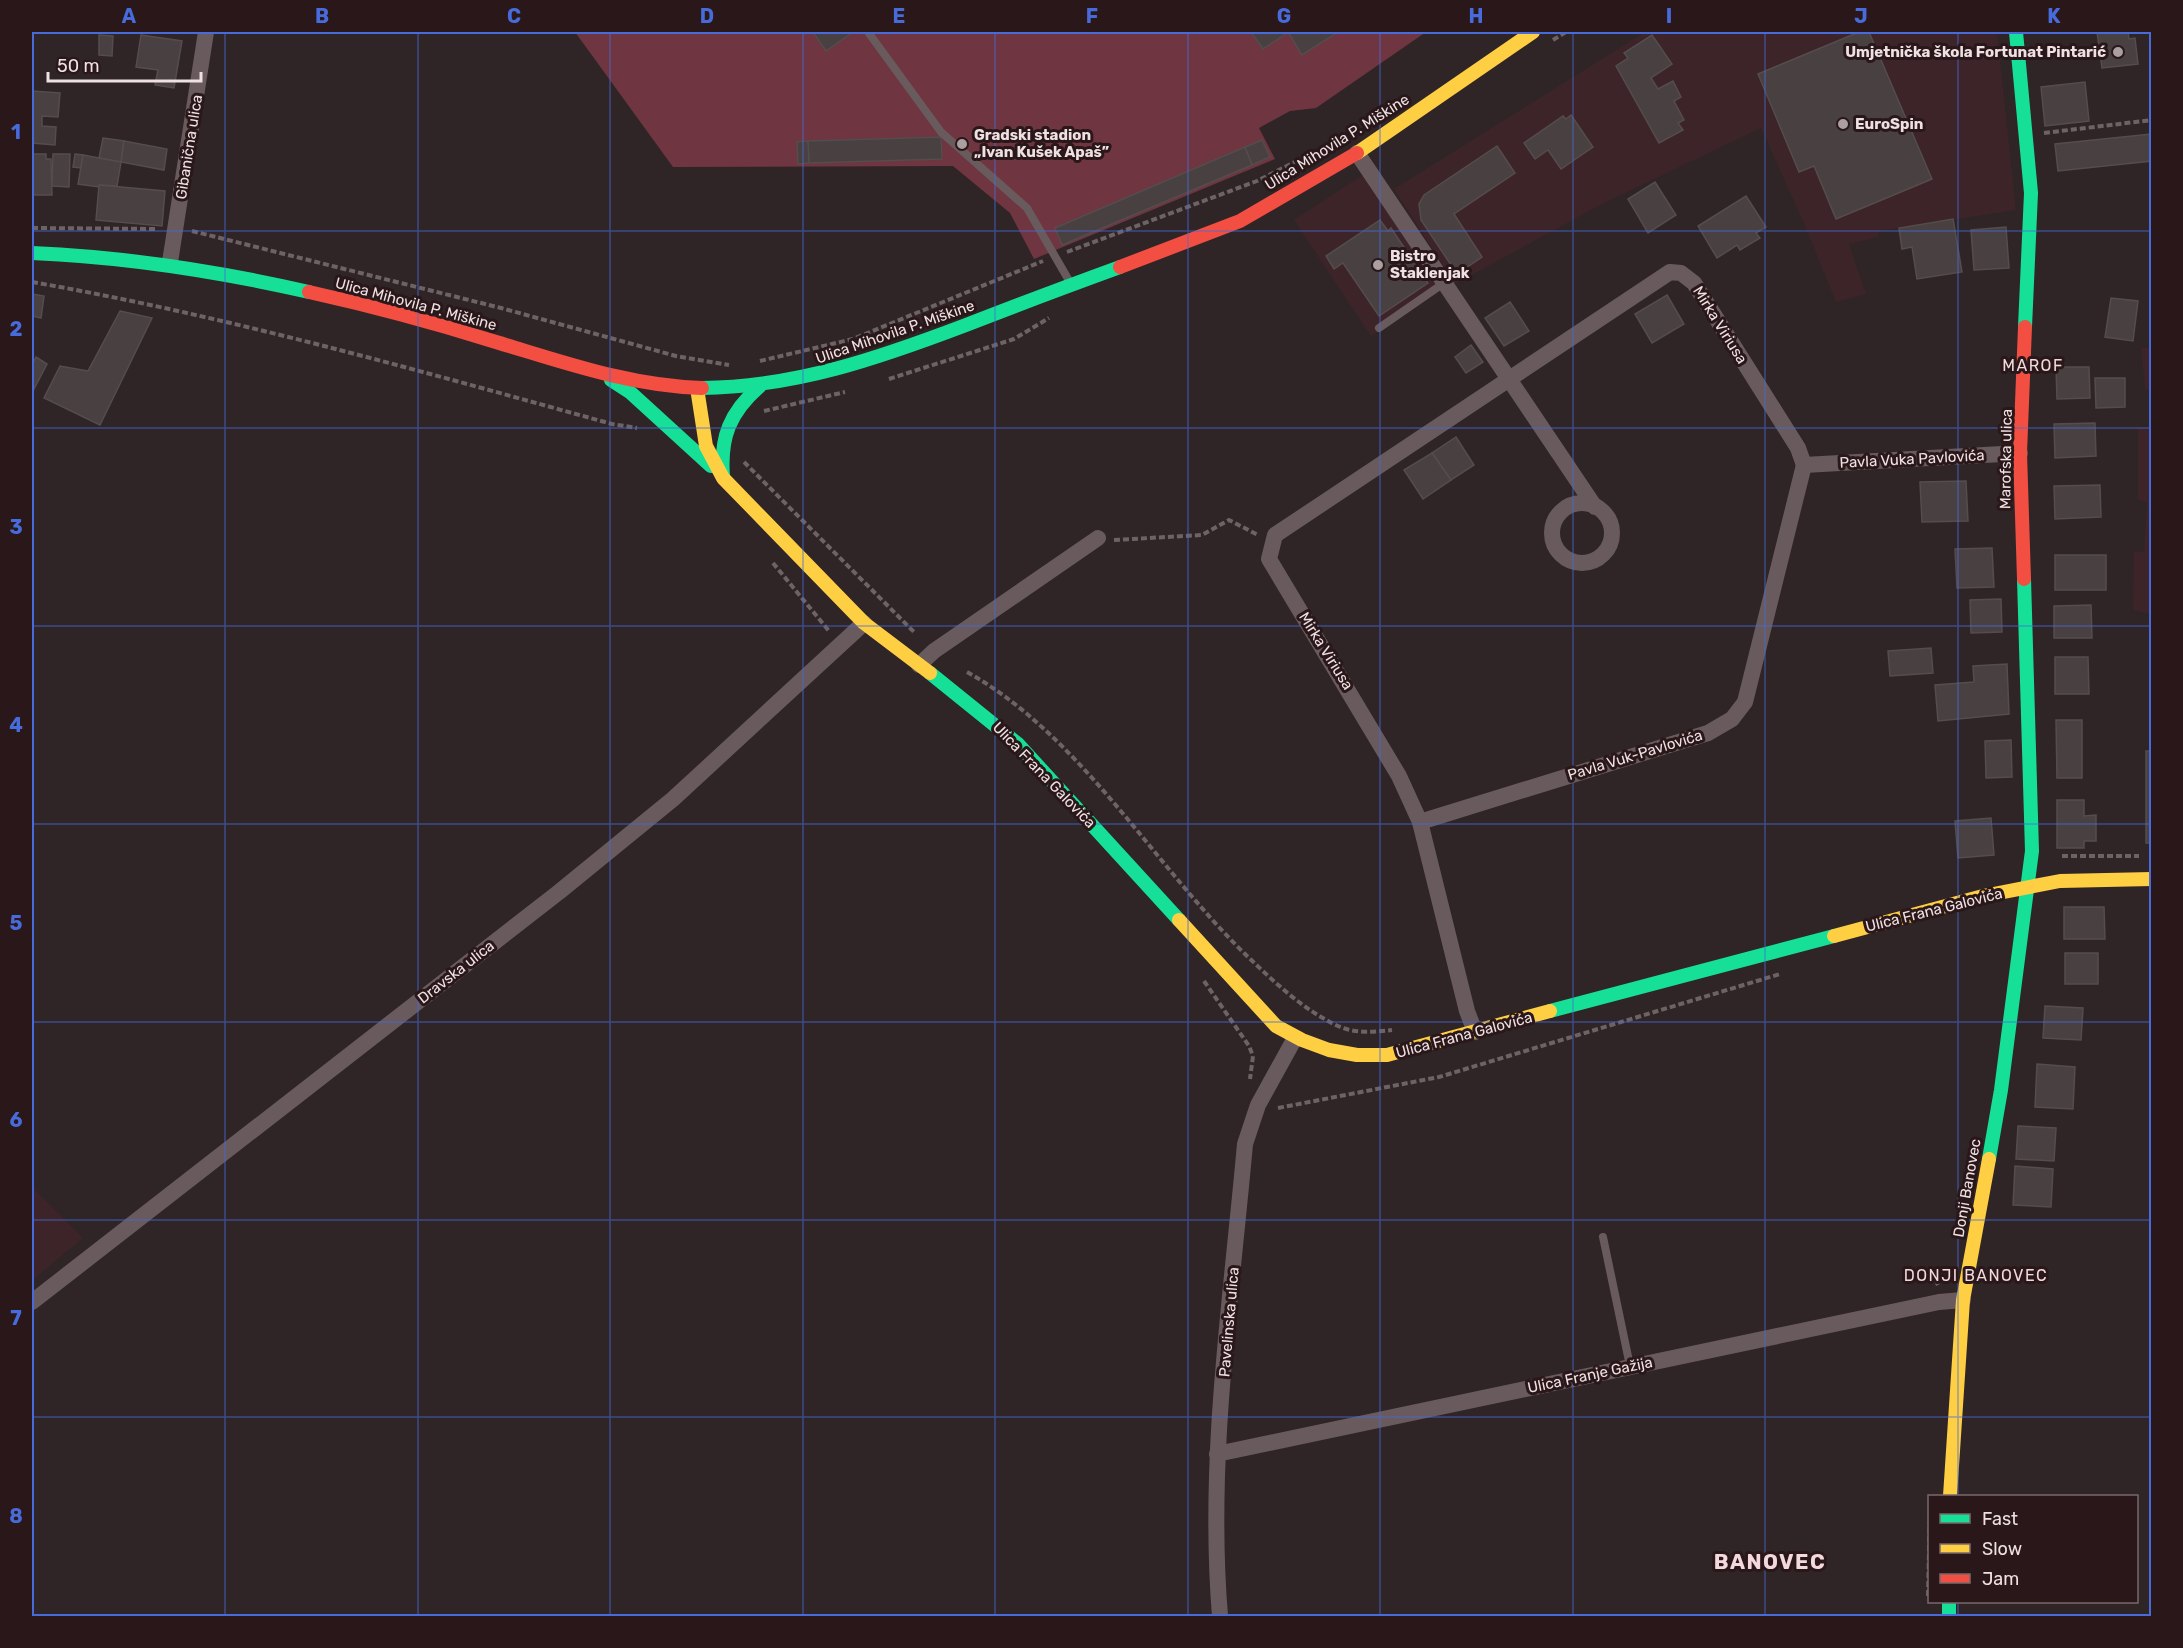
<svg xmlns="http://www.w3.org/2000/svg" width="2183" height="1648" viewBox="0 0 2183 1648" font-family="Rubik,sans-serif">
<rect width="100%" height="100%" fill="#2f2526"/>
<g fill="#3c2428">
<polygon points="1645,32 1997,32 2016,210 1879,231 1878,237 1849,244 1866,294 1836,302 1806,228 1761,128 1604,203 1455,284 1394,189"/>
<polygon points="1364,174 1441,290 1371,336 1294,220"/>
<polygon points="2141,348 2151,348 2151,390 2145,389"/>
<polygon points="2138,427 2151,430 2151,614 2133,610 2134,551 2144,552 2147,502 2138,500"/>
<polygon points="32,1187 83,1238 32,1280"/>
</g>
<polygon fill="#6f3540" points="575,32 1426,32 1316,108 1290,111 1259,128 1275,159 1034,259 1010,213 953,166 673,167"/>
<g fill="#494041" stroke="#554c4d" stroke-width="1.5">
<polygon points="813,32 853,32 826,51"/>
<polygon points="1251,32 1289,32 1263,49"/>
<polygon points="1288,32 1338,32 1302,55"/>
<polygon points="1859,32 1869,32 1932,179 1836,219 1814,166 1799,172 1758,74"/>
<polygon points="2097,32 2128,32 2129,39 2135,38 2138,64 2102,68"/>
<polygon points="99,35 113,36 112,56 99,55"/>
<polygon points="141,35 182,41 174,88 155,85 158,70 136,67"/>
<polygon points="1652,35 1672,64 1651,78 1658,89 1673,81 1681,97 1674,101 1684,120 1678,123 1683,130 1659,143 1616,66 1628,58 1624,53"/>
<polygon points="2085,82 2089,121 2045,126 2041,87"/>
<polygon points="32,91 60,93 58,117 42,116 42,126 56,127 55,145 32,143"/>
<polygon points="1571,115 1593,147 1561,169 1548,150 1535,159 1524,143 1563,116 1566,119"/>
<polygon points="2151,134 2152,161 2058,171 2055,144"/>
<polygon points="941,137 942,159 809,163 808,141"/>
<polygon points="103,138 124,141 121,162 99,158"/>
<polygon points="1262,140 1270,157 1252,165 1245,147"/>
<polygon points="124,141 167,149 164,170 121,162"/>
<polygon points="808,141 809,163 798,164 797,142"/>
<polygon points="1497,146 1515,173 1454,214 1482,257 1457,274 1421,220 1419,204 1424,195"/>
<polygon points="1245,147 1252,165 1062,245 1055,228"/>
<polygon points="32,154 46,154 46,159 51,159 52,195 32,195"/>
<polygon points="53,154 70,154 69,187 52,186"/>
<polygon points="75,154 83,155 81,168 73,167"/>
<polygon points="83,155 121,162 117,186 99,185 99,187 78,184"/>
<polygon points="1655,182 1676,215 1648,233 1628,199"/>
<polygon points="99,185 165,191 162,226 96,220"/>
<polygon points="1746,196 1766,227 1756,233 1760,238 1740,250 1737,245 1717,258 1698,226"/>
<polygon points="1953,219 1962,272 1917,279 1912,247 1902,249 1899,228"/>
<polygon points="1380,220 1388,231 1391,228 1428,283 1379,316 1343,263 1334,269 1326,256"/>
<polygon points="2006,227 2009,268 1974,270 1971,230"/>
<polygon points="32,294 44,296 41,318 32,316"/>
<polygon points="1667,295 1684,324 1652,343 1635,314"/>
<polygon points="2111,298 2138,301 2133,341 2105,337"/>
<polygon points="1510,302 1529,331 1504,346 1485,318"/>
<polygon points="120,311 152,318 100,425 44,398 60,366 88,371"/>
<polygon points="1471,345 1483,362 1466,373 1455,357"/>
<polygon points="36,357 47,364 33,391 32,365"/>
<polygon points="2056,367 2089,367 2090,398 2057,399"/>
<polygon points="2095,378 2125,378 2125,407 2096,408"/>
<polygon points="2095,423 2096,456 2055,458 2054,424"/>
<polygon points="1456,437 1474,465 1451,480 1432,453"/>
<polygon points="1432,453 1451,480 1423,499 1404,470"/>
<polygon points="1966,481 1968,521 1922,522 1920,482"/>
<polygon points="2100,485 2101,517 2055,519 2054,486"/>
<polygon points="1992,548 1994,587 1957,588 1955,549"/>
<rect x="2055" y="555" width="51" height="35"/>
<polygon points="2001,599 2002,632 1971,633 1970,600"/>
<polygon points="2091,605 2092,638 2054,638 2054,606"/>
<polygon points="1931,648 1933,673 1890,676 1888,651"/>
<polygon points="2055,657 2088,657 2089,694 2055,694"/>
<polygon points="2007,664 2009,714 1938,721 1935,685 1974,682 1973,666"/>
<polygon points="2056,720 2082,720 2082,778 2057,778"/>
<polygon points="2011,740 2012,777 1986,778 1985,741"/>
<rect x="2146" y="751" width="6" height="92"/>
<polygon points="2057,800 2084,800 2084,816 2096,815 2096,841 2084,841 2084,848 2057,848"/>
<polygon points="1991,818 1994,855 1958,858 1955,821"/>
<polygon points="2064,907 2104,907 2105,939 2064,939"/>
<rect x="2065" y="953" width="33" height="31"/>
<polygon points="2045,1006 2083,1008 2081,1040 2043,1038"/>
<polygon points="2037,1064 2075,1067 2073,1109 2035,1107"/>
<polygon points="2018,1126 2056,1128 2054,1161 2016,1159"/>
<polygon points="2015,1166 2053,1169 2051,1207 2013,1205"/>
</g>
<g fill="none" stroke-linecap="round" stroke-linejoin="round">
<g stroke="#6e6364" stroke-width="4" stroke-dasharray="6 3" stroke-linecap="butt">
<polyline points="1553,40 1566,32"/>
<polyline points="2044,133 2152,120"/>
<polyline points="32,228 157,229"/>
<polyline points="192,231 501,308 676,356 729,365"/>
<polyline points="1067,252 1257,181 1297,161"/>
<path d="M32,282C228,316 420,371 612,424L637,428"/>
<polyline points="760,361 853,339 1043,261"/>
<polyline points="889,379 1014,339 1049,318"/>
<polyline points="764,411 845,392"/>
<polyline points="744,462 915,633"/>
<polyline points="1114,540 1202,535 1229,520 1258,535"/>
<polyline points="773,563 829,631"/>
<path d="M967,672C1080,735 1153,864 1245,954C1272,980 1303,1010 1338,1026C1355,1034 1374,1032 1392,1030"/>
<polyline points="2062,856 2139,856"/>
<polyline points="1204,981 1249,1046 1253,1056 1250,1079"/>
<polyline points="1278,1108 1439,1077 1780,974"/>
<polyline points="1938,1285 1935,1279 1946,1269"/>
<polyline points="1928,1596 1930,1510"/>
</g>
<g stroke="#695b5d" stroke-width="8">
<polyline points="868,32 941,132 1027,208 1071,284"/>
<polyline points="1379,328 1444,283"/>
<polyline points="1603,1237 1630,1366"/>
</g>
<g stroke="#695b5d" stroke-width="16">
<polyline points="1357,153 1595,507"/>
<polyline points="170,262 206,32"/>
<polyline points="1804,465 2020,453"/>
<circle cx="1582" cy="533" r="30"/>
<polyline points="919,665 934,651 1098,538"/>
<polyline points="1420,822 1708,733 1732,719 1745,702 1804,465"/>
<polyline points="1475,1032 1467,1011 1420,822 1399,776 1269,559 1275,535 1670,272 1681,273 1694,283 1798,448 1804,465"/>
<polyline points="32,1302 559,892 673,799 864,623"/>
<polyline points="1217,1454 1939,1302 1963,1300"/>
<path d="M1220,1616C1207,1459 1231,1301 1245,1144L1258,1105L1295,1038"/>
</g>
<g stroke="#16e098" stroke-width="14">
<polyline points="2016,32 2031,193 2025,327"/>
<path d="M32,253C126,257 217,271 309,292"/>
<polyline points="611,380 631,393 711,466"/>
<path d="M702,388C796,387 879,358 966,325C1017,305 1068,286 1120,267"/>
<path d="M723,476C720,437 730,412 760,386"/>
<polyline points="930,673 1018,744 1179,920"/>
<polyline points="1550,1011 1834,936"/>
<polyline points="1989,1159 2001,1090 2032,851 2024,579"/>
<polyline points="1949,1602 1949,1616"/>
</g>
<g stroke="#ffcf43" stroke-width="14">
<polyline points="1357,153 1533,32"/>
<polyline points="697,388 706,446 723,478 864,623 930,673"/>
<polyline points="1179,920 1276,1026 1302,1040 1329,1050 1357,1055 1387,1055 1550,1011"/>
<polyline points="1834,936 1983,896 2060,881 2152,879"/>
<polyline points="1950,1496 1963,1300 1989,1159"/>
</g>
<g stroke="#f24e42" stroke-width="14">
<polyline points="1120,267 1240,221 1357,153"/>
<path d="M309,292C372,306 435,323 496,342C563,362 630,386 702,388"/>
<polyline points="2024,579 2020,453 2025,327"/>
</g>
</g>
<path fill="none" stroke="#476bda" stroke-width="1.5" stroke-opacity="0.55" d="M225,32V1616M418,32V1616M610,32V1616M803,32V1616M995,32V1616M1188,32V1616M1380,32V1616M1573,32V1616M1765,32V1616M1958,32V1496M32,231H2152M32,428H2152M32,626H2152M32,824H2152M32,1022H2152M32,1220H2152M32,1417H2152M1958,1602V1616"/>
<g fill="#ac9fa1" stroke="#2a171a" stroke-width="2">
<circle cx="2118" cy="52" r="6"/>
<circle cx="1843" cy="124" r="6"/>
<circle cx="962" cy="144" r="6"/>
<circle cx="1378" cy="265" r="6"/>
</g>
<g text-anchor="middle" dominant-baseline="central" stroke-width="6" stroke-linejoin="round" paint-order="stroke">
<g font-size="15" font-weight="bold" fill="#efe1e3" stroke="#2a171a" text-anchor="start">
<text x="2106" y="52" text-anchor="end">Umjetnička škola Fortunat Pintarić</text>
<text x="1855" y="124">EuroSpin</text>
<text x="974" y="135">Gradski stadion<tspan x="974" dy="17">„Ivan Kušek Apaš”</tspan></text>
<text x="1390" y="256">Bistro<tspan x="1390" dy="17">Staklenjak</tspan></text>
</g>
<g font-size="15" fill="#efe1e3" stroke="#2a171a">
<text transform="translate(1337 142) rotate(-32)">Ulica Mihovila P. Miškine</text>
<text transform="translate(189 147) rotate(-81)">Gibanična ulica</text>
<text transform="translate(416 304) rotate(15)">Ulica Mihovila P. Miškine</text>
<text transform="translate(1720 325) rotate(58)">Mirka Viriusa</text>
<text transform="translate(895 332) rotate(-19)">Ulica Mihovila P. Miškine</text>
<text transform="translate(1912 459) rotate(-3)">Pavla Vuka Pavlovića</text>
<text transform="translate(2006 459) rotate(-89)">Marofska ulica</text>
<text transform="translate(1326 651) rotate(58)">Mirka Viriusa</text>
<text transform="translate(1635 755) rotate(-17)">Pavla Vuk-Pavlovića</text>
<text transform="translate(1044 775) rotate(46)">Ulica Frana Galovića</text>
<text transform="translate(1934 910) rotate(-14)">Ulica Frana Galovića</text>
<text transform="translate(456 972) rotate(-38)">Dravska ulica</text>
<text transform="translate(1464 1035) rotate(-15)">Ulica Frana Galovića</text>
<text transform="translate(1967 1188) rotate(-80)">Donji Banovec</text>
<text transform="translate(1229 1322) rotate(-85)">Pavelinska ulica</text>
<text transform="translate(1590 1375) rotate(-12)">Ulica Franje Gažija</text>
</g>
<g font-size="16" letter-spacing="1.5" fill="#f3d8dc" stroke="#2a171a">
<text x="2033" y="365">MAROF</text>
<text x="1976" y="1275">DONJI BANOVEC</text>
</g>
<g font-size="21" font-weight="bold" letter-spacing="1.5" fill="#f3d8dc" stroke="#2a171a">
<text x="1770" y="1561">BANOVEC</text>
</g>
</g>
<rect width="2183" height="1648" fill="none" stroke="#2a171a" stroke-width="66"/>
<rect x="1928" y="1495" width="210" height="108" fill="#2a171a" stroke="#79686a" stroke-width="1.5"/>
<rect x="1940" y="1514" width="30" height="9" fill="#16e098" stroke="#79686a" stroke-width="1.5"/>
<text x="1982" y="1525" font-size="18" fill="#efe1e3">Fast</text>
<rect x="1940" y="1544" width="30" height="9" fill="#ffcf43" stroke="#79686a" stroke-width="1.5"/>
<text x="1982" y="1555" font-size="18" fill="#efe1e3">Slow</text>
<rect x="1940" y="1574" width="30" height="9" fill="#f24e42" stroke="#79686a" stroke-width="1.5"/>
<text x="1982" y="1585" font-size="18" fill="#efe1e3">Jam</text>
<path d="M48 72v9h153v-9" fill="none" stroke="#efe1e3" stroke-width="3"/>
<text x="57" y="72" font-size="18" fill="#efe1e3" stroke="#2a171a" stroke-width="4.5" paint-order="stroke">50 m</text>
<rect x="33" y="33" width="2117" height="1582" fill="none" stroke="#476bda" stroke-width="2"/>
<g font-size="20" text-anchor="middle" font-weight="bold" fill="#476bda">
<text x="129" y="23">A</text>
<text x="322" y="23">B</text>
<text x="514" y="23">C</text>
<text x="707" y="23">D</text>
<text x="899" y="23">E</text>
<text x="1092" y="23">F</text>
<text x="1284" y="23">G</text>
<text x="1476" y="23">H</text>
<text x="1669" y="23">I</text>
<text x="1861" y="23">J</text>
<text x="2054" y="23">K</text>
<text x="16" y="139">1</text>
<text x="16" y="336">2</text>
<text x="16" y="534">3</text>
<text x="16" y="732">4</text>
<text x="16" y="930">5</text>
<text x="16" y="1127">6</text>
<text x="16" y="1325">7</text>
<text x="16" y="1523">8</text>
</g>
</svg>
